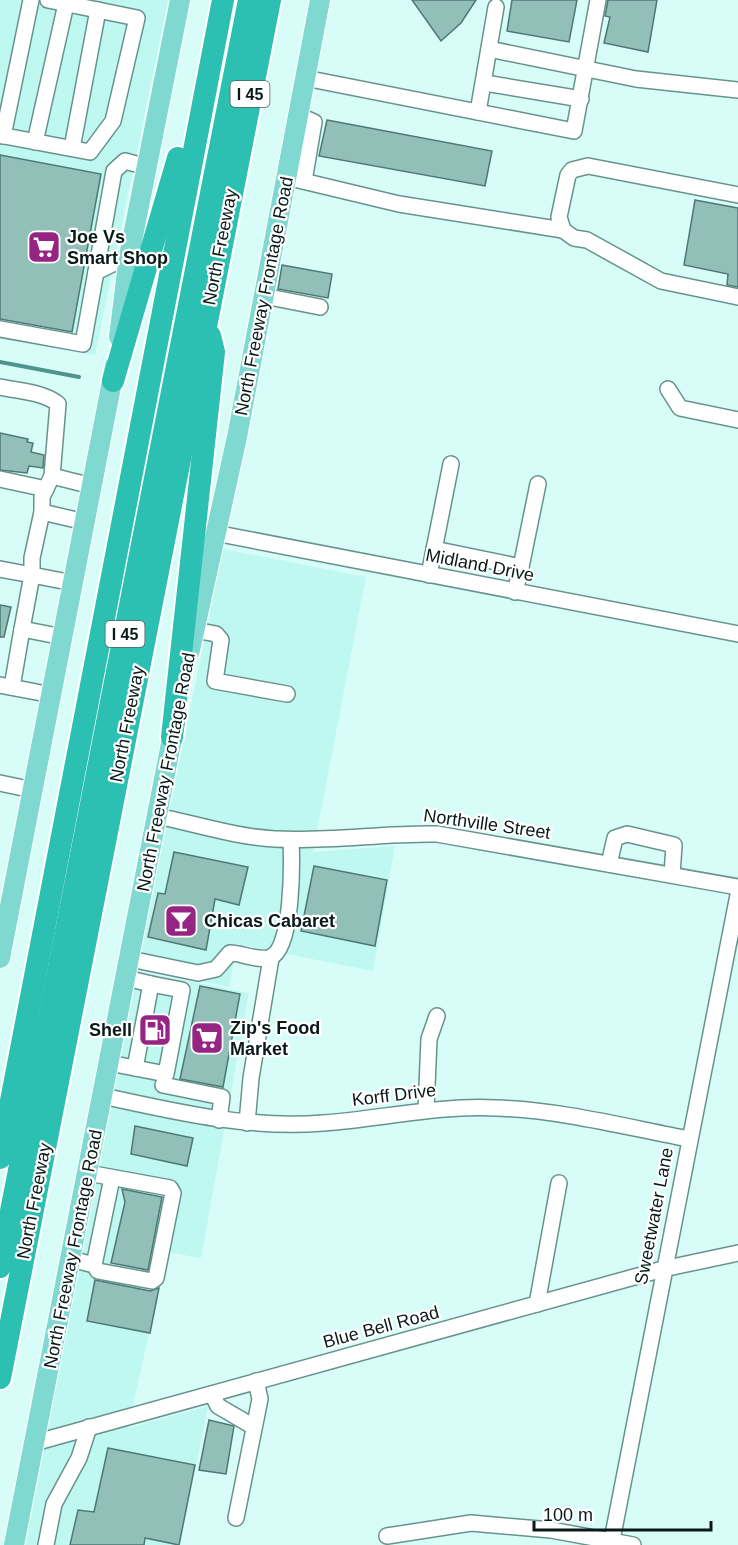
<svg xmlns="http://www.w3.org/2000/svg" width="738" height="1545" viewBox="0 0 738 1545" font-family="Helvetica,sans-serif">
<rect width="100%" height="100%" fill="#d8fdf8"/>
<g fill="#bff8f0">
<polygon points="0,0 168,0 95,355 0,337"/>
<polygon points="223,549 366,577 313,852 395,846 373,971 237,944 229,987 137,968"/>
<polygon points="136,971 249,993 201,1258 167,1252 128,1428 208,1406 180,1545 24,1545"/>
</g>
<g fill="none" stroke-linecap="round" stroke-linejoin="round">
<polyline stroke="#4d948c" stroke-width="4" points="0,362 79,377"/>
</g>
<g fill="#93bfb9" stroke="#4e7873" stroke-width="1.5">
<polygon points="412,0 476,0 461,23 441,41"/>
<polygon points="512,0 577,0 569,42 507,31"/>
<polygon points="608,0 657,0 648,52 604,43 610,17 605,16"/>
<polygon points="327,120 492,151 485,186 319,156"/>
<polygon points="0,155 101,174 72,332 0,319"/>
<polygon points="695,200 738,208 738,287 727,285 728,274 684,265"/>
<polygon points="282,265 332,274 328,298 278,289"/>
<polygon points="0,433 28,439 27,442 33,443 31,452 44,455 43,468 29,466 27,473 0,470"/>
<polygon points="0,605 11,607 4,637 0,637"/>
<polygon points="174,852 248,867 239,905 215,899 206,950 148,937 158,893 165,894"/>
<polygon points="314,866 387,880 375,946 301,931"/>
<polygon points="200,986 240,994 223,1087 180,1079"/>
<polygon points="135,1126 193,1138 187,1166 131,1154"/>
<polygon points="122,1189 162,1197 148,1270 111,1263 125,1202"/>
<polygon points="95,1280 150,1291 159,1288 150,1333 87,1321"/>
<polygon points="209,1420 234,1426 226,1474 199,1470"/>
<polygon points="108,1448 195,1465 179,1545 145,1538 144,1545 70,1545 78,1510 94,1512"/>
</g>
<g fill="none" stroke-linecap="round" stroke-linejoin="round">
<g stroke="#67938d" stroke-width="18">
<g id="minor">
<polyline points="489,49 636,79 738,90"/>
<polyline points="305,78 574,131 598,0"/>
<polyline points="485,83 581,99"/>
<polyline points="478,112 496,7"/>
<polyline points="298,115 314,122 304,181"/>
<polyline points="0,135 90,152 113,121 137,18 48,0"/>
<polyline points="3,136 31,0"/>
<polyline points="35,142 66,4"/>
<polyline points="72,148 98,10"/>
<polyline points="286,177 399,204 563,230"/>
<polyline points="738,195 588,166 572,170 568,175 559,217 563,230 574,238 587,240 661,281 738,297"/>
<polyline points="96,272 129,256"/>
<polyline points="264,296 320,307"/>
<polyline points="0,329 83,344 114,171 125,161 147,167"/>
<path d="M0,387C18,391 44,392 58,404L52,476L92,486"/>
<polyline points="668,389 680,408 738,420"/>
<polyline points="52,476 42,497 42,512 85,522"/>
<polyline points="0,479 46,489"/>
<polyline points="215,533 738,634"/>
<polyline points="434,549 521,567 515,592"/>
<polyline points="521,567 538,484"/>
<polyline points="0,569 32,575 32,558 42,512"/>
<polyline points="429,575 451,464"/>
<polyline points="195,630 216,634 221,640 215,681 287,694"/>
<polyline points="63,637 22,629 32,575 73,583"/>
<polyline points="0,685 52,695"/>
<polyline points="12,687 22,629"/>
<polyline points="0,783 33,790"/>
<path d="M157,816C196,824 236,837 275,839C329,842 383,833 437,834L738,887"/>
<polyline points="609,864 615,838 627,834 674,845 672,875"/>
<path d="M130,959L198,973L216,969L230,953C242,953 260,962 271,957C293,948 292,862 291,840"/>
<polyline points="109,1063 135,1068 151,984 126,978"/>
<polyline points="135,1068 166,1074 182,990 151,984"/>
<polyline points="163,1085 222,1097 219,1120"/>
<path d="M103,1096C176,1112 248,1129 323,1123C381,1119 437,1105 496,1108C561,1110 626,1127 689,1139"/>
<polyline points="426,1110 429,1039 437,1016"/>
<polyline points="247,1123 251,1078 271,958"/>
<polyline points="71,1259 94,1265 98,1271 152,1281 156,1278 173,1193 170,1188 88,1173"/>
<polyline points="94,1265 112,1178"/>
<polyline points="537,1304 559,1183"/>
<polyline points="212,1394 218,1406 254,1427"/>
<polyline points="34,1443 663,1269 738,1253"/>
<polyline points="236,1518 260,1399 256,1381"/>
<polyline points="387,1536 471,1523 551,1530 633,1545"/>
<polyline points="46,1545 54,1504 79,1458 89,1427"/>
<polyline points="611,1545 738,895"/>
</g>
</g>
<g stroke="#fff" stroke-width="22">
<g id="major">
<polyline points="119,337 129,256 180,0"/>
<polyline points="190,650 237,437 320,0"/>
<polyline points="0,958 115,366"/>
<polyline points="14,1545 175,723"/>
</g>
</g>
<g stroke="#fff" stroke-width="26">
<g id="highway">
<polyline points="113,381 178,158"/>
<polyline points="172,737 214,352 210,336"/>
<polyline points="0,1158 223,0"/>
<polyline points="0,1267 249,0"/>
<polyline points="0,1378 270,0"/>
</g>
</g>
<use href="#minor" stroke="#fff" stroke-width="15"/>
<use href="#major" stroke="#80d9d1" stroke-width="20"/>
<use href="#highway" stroke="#2bc0b2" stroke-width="22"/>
</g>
<defs>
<g id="supermarket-square" transform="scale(1.725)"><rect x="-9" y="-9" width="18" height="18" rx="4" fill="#962483" stroke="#fff"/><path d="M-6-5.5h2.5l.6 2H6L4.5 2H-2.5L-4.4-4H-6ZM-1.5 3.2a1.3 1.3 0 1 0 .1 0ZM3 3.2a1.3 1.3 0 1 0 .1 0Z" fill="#fff"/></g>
<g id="bar-square" transform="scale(1.725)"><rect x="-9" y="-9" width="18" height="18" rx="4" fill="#962483" stroke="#fff"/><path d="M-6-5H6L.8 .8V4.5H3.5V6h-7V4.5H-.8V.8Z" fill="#fff"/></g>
<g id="fuel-square" transform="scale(1.725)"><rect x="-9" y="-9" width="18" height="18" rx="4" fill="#962483" stroke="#fff"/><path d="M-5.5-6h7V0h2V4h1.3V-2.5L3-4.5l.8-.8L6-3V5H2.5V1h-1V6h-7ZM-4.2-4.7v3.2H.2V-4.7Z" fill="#fff"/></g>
</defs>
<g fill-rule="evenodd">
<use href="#supermarket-square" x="44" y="247"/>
<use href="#bar-square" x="181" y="921"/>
<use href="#fuel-square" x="155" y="1030"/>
<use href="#supermarket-square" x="207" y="1038"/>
</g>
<g text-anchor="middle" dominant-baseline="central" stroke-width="4.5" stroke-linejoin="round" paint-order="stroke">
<g fill="#fff" stroke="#525f5d" stroke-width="1.5">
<rect x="230.5" y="81" width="39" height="26" rx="4.5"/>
<rect x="105.5" y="621" width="39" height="26" rx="4.5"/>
</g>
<g font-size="16" font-weight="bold" fill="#081a18">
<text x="250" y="94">I 45</text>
<text x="125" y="634">I 45</text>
</g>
<g font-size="18" font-weight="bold" fill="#081a18" stroke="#fff" text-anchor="start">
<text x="67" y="237">Joe Vs<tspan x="67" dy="21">Smart Shop</tspan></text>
<text x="204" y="921">Chicas Cabaret</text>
<text x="230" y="1028">Zip's Food<tspan x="230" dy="21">Market</tspan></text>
<text x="132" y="1030" text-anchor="end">Shell</text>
</g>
<g font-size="18" fill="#081a18" stroke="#fff">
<text transform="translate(220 247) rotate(-79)">North Freeway</text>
<text transform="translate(264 296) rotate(-79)">North Freeway Frontage Road</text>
<text transform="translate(480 565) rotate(11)">Midland Drive</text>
<text transform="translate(127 724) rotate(-79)">North Freeway</text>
<text transform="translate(166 772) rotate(-79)">North Freeway Frontage Road</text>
<text transform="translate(487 824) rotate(8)">Northville Street</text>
<text transform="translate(394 1095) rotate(-7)">Korff Drive</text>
<text transform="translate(34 1201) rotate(-79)">North Freeway</text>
<text transform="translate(654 1216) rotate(-79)">Sweetwater Lane</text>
<text transform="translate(73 1249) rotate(-79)">North Freeway Frontage Road</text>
<text transform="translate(381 1327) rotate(-15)">Blue Bell Road</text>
</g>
</g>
<path d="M534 1521v9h177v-9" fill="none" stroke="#081a18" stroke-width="3"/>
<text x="543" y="1521" font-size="18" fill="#081a18" stroke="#ffffff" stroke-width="4.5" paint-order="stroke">100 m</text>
</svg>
